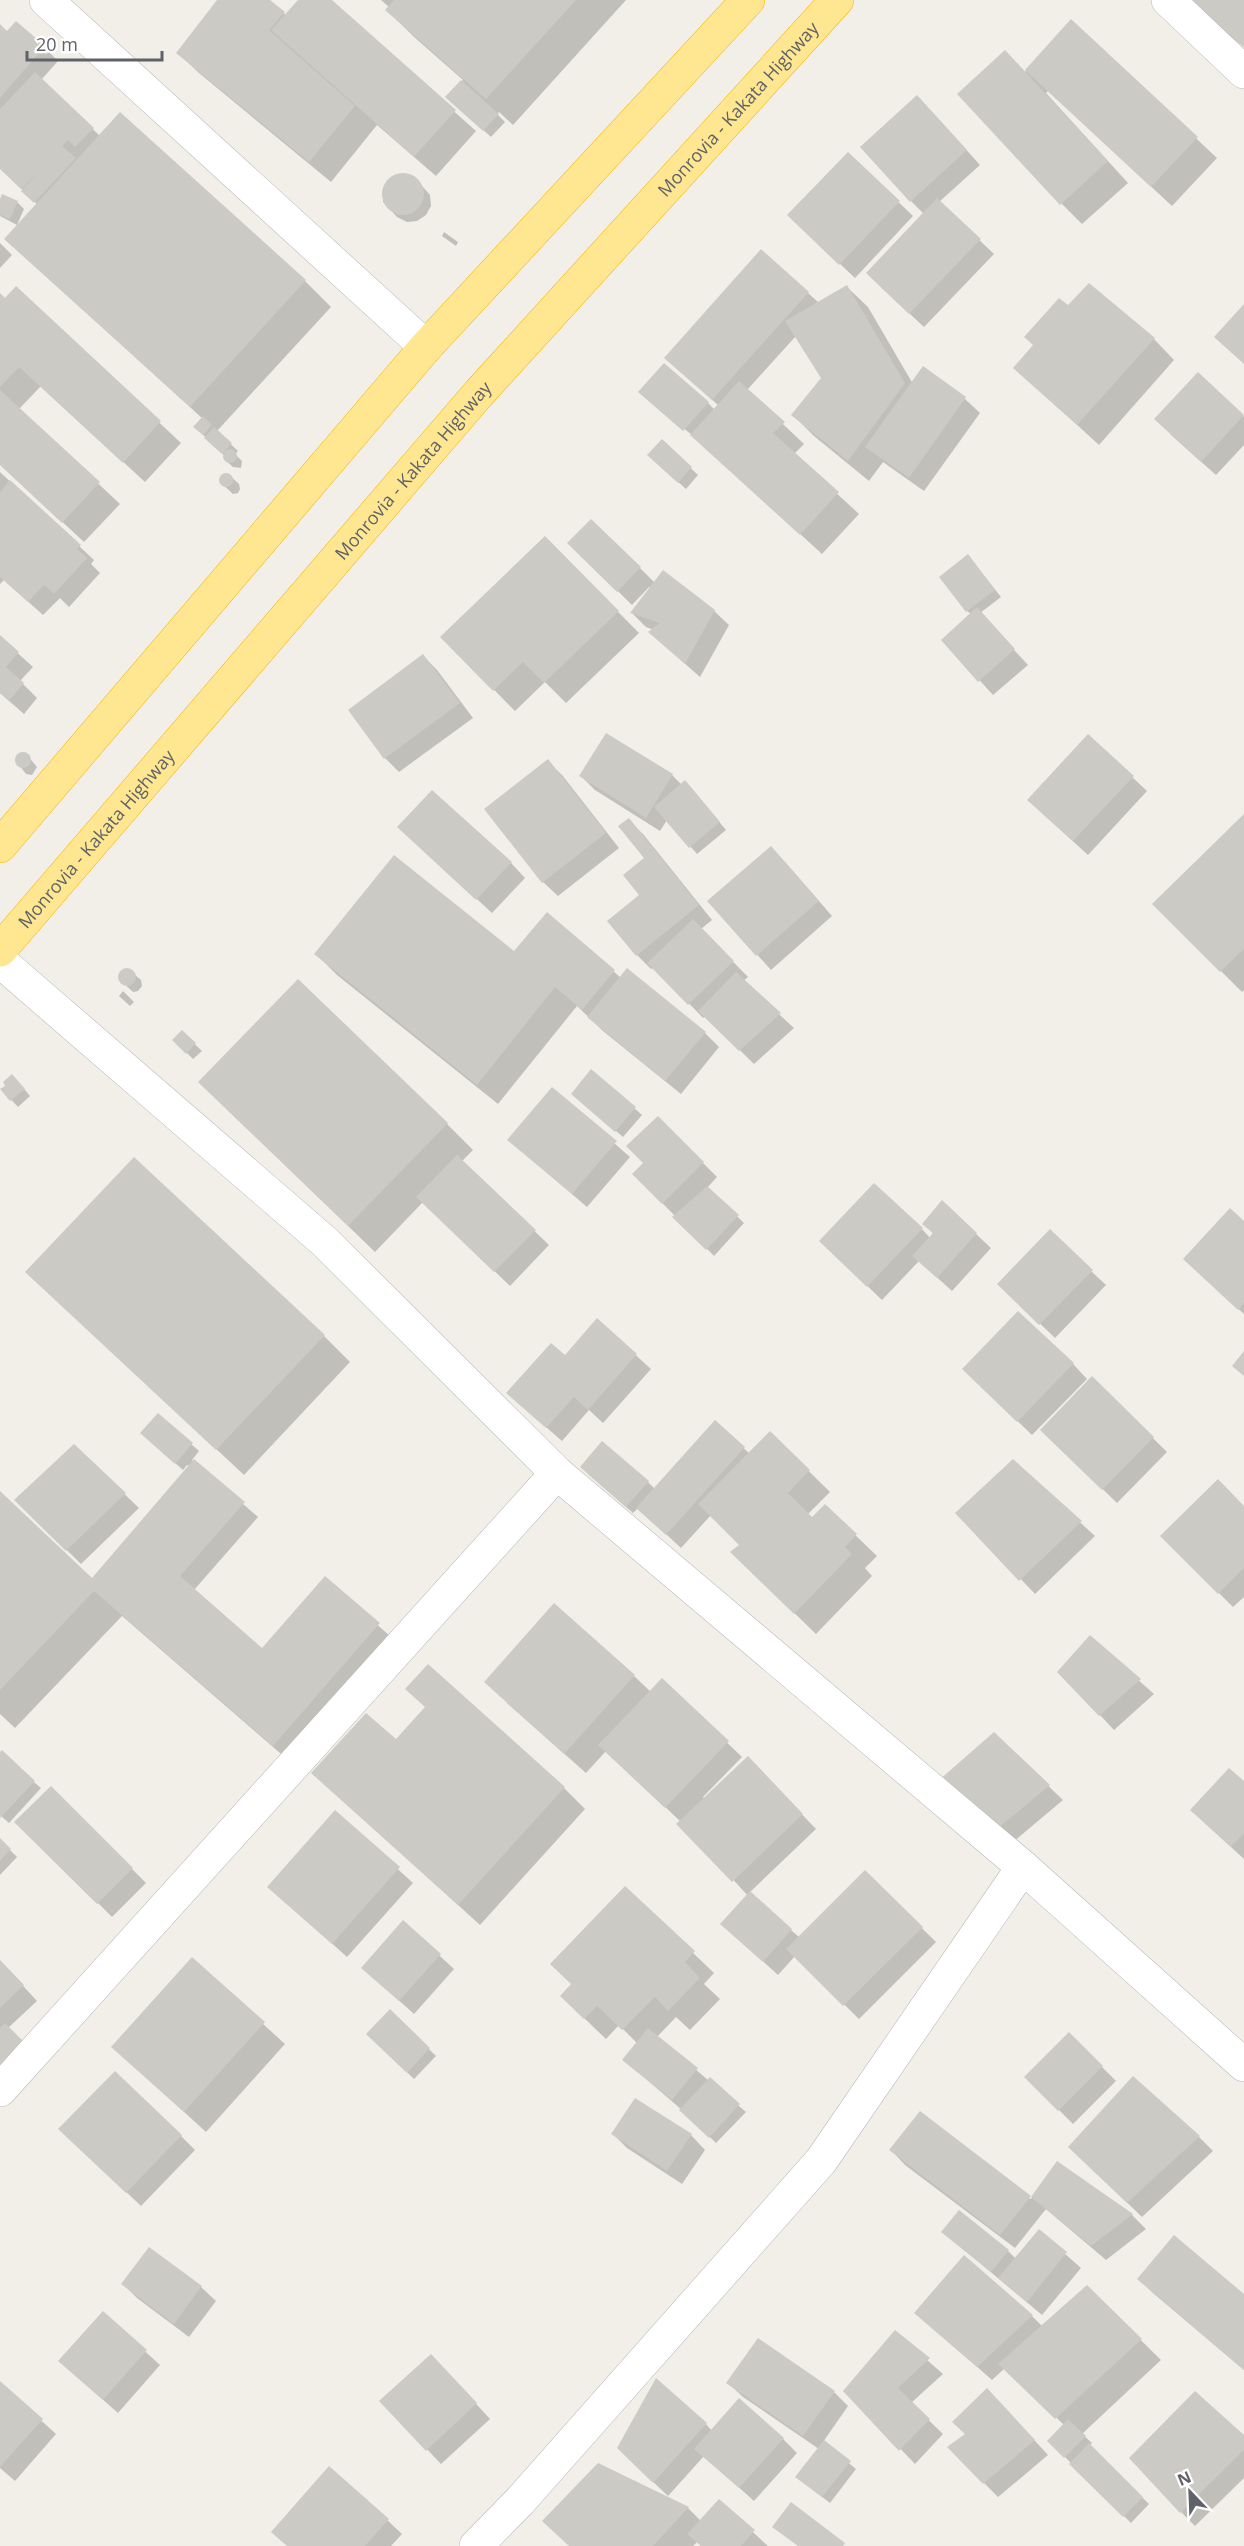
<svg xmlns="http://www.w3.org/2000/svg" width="1244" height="2546" viewBox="0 0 1244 2546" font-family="'Open Sans',sans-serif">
<rect width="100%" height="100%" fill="#f1efe8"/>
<g fill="#0003">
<polygon points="219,0 267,0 286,15 300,0 329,0 476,131 436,176 377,125 331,182 199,73 178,53"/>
<polygon points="381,0 626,0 513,125 499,112 497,114 505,122 491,137 447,97 463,80 413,36 387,10 389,7"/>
<polygon points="1071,21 1217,158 1172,206 1048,91 1046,93 1128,183 1082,224 1062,204 1005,52 1025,72"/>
<polygon points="0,26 7,33 44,47 58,61 41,80 100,136 305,281 331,307 217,431 238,451 235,454 242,461 241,468 233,467 225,460 224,455 195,427 203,419 6,239 37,204 0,168"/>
<polygon points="931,111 980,165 939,202 994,254 924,327 882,288 924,214 911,201"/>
<polygon points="848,154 913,216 855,278 804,230"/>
<polygon points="396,175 406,175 416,179 430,195 431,206 426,215 417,221 407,222 397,217 383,202 383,191 387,181"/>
<polygon points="0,202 17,202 24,209 17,225 0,216"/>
<polygon points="444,232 458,242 456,246 442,236"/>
<polygon points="0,243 12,255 0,268"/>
<polygon points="847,287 868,307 913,384 923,368 965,399 980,413 924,491 883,462 869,481 814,436 793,415 823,378 796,336 747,390 804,444 794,454 859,514 822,554 692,435 647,399 708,403 715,410 719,406 666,358 808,293 819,303"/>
<polygon points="16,288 181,443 145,482 41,386 19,409 120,504 84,542 0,464 0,295 5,300"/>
<polygon points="1068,308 1154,339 1174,360 1099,445 1015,368"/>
<polygon points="1198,374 1244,417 1244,445 1216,475 1170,434"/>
<polygon points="662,441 698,475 686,489 656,462"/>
<polygon points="0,472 94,560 91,564 100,573 69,607 60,598 43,615 4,580 0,584"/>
<polygon points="227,473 239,484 240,489 238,493 233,494 221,483 220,479"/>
<polygon points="545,538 639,633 566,703 545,682 515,711 442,637"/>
<polygon points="569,543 640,568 655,583 714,611 729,625 700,677 665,646 654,630 646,627 632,613 651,588 649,587 632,605"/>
<polygon points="974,563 1001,597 980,613 1028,665 993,695 943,640 971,614 967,611"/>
<polygon points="0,637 33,667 20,681 37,698 24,714 0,693"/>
<polygon points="423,656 437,670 473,718 399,772 385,758"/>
<polygon points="21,754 27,755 37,767 32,775 26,774 16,761 17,757"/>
<polygon points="547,761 562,775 619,848 558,896 543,882"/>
<polygon points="672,775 682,785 692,789 726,830 697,854 667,820 660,831 595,790 581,776"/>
<polygon points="1132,777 1147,791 1088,855 1043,814"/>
<polygon points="1244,816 1244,990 1242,992 1154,904"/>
<polygon points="628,820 643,834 712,920 701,929 748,977 743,981 794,1028 754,1064 705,1016 703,1018 654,967 651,969 637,955 641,896 646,858"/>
<polygon points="414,841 511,863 525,878 492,913"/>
<polygon points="785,862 832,916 771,970 709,901"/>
<polygon points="548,914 621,978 705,1033 719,1047 681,1094 603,1031 577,1006 498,1104 337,975 316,954 514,954"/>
<polygon points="128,969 141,980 142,986 138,991 133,992 120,980 119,975 123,970"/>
<polygon points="123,991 134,1002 130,1006 119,996"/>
<polygon points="182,1032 202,1051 193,1059 174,1040"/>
<polygon points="592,1071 642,1115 623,1137 580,1100"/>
<polygon points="19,1083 30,1096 18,1107 2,1090"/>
<polygon points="552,1089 630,1157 587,1207 509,1140"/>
<polygon points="226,1108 447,1124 473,1150 462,1161 549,1245 510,1286 423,1202 375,1252"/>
<polygon points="658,1118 717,1177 707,1188 744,1223 714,1256 634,1174 645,1163"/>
<polygon points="1244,1223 1244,1314 1199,1273"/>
<polygon points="924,1224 976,1234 991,1248 952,1291 919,1261 882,1300 835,1255 922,1229 930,1238 934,1234"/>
<polygon points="1091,1271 1106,1285 1055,1338 999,1284"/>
<polygon points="27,1272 324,1336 350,1362 244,1475"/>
<polygon points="597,1320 651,1369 603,1423 589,1410 562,1441 523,1407"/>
<polygon points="1073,1364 1087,1379 1032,1435 978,1383"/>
<polygon points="1092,1378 1167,1452 1117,1503 1042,1430"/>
<polygon points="158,1415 199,1451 192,1460 258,1517 194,1590 262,1650 325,1578 400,1645 295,1766 122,1616 15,1728 0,1714 0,1493 92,1580 190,1466 187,1465 183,1470 149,1440"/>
<polygon points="715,1422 750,1454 770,1433 830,1492 808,1514 812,1519 825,1506 877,1556 865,1568 872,1576 816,1634 753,1573 741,1545 711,1515 681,1548 638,1508 633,1513 588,1474 648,1482 655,1489"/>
<polygon points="74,1446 139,1508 81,1564 16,1500"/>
<polygon points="1013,1461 1095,1536 1035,1594 958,1513"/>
<polygon points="1244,1508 1244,1597 1233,1607 1162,1536"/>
<polygon points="1090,1637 1154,1694 1114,1730 1059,1671"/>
<polygon points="634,1676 651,1692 662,1680 742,1757 703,1797 705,1799 762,1773 816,1829 749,1893 799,1937 865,1872 936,1942 859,2019 795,1956 778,1975 722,1924 748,1896 681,1822 606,1751 586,1773 507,1703"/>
<polygon points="426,1708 564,1788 585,1809 480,1925 313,1773 396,1741"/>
<polygon points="994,1734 1063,1800 1007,1847 941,1781"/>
<polygon points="0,1754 41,1788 9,1823 0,1815"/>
<polygon points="1244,1783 1244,1859 1206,1824"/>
<polygon points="51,1788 146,1883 112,1917 17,1822"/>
<polygon points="335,1812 413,1883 347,1957 269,1887"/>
<polygon points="0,1840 17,1857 0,1875"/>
<polygon points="625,1888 714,1973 704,1984 720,1999 690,2030 676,2017 657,2037 746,2112 716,2143 682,2110 624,2060 638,2044 619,2025 606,2039 582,2016 573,1985"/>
<polygon points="403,1922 454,1969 414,2014 363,1968"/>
<polygon points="192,1959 285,2044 206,2132 113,2047"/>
<polygon points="0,1961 37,2001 8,2028 0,2079"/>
<polygon points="390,2011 436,2056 414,2079 368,2034"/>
<polygon points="1069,2034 1116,2081 1073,2124 1026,2077"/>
<polygon points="613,2134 691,2135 705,2150 682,2184 627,2148"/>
<polygon points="181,2136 195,2150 141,2206 75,2143"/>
<polygon points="1199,2137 1213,2151 1142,2217 1084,2161"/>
<polygon points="891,2150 1031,2199 1057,2163 1132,2215 1146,2229 1106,2260 1046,2209 1015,2248 905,2165"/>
<polygon points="1039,2231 1081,2268 1042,2315 950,2238 1008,2251 1016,2259"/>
<polygon points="1139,2279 1244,2296 1244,2370 1153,2293"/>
<polygon points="123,2284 201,2287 216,2301 189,2337 137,2298"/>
<polygon points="1087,2287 1161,2360 1082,2434 1092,2443 1089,2446 1149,2504 1131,2523 1049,2441 1064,2425 1005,2368 992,2380 916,2313 1032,2316 1042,2326"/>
<polygon points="103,2313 160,2365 118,2413 75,2375"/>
<polygon points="895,2332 943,2374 911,2403 943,2434 915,2464 845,2391"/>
<polygon points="445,2370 490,2419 441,2464 381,2401"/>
<polygon points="0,2383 56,2434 15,2481 0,2468"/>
<polygon points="728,2383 834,2392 848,2406 823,2442 856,2469 830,2503 804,2483 819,2449 743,2397"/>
<polygon points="1001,2404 1048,2455 998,2497 984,2483 967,2434"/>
<polygon points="706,2424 712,2431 783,2439 797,2453 754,2501 704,2456 668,2496 633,2463"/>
<polygon points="1244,2437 1244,2478 1195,2526 1181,2512"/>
<polygon points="598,2465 688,2508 701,2521 719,2501 768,2546 701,2546 697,2542 693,2546 569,2546"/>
<polygon points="387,2520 402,2534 391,2546 287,2546"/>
</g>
<g fill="#cccac4">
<polygon points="217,0 270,0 285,12 269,30 355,106 309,162 176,53"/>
<polygon points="298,0 332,0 456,110 414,157 271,30"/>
<polygon points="394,0 576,0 486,99 385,10"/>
<polygon points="1182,0 1244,0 1244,47"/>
<polygon points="1071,19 1198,137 1151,187 1025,70"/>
<polygon points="16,21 45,46 0,98 0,24 7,31"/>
<polygon points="1005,50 1108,161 1060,205 957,94"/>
<polygon points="35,72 94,128 75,147 68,140 62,146 76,158 34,203 21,191 38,173 21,189 0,169 0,109"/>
<polygon points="461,80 499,114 483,131 445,97"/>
<polygon points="917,95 967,150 910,202 860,147"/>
<polygon points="120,112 306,280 190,407 4,239"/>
<polygon points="848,152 900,201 839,265 787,215"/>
<circle cx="403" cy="194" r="21"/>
<polygon points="2,194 18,201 10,219 0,215 0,199"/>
<polygon points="937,198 981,239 909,314 866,273"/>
<polygon points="761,249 809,292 712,400 664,358"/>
<polygon points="1089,283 1155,338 1077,425 1013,368 1033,345 1024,337 1059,298 1068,305"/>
<polygon points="847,285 905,383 848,461 791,415 821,378 785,321"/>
<polygon points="16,286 161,421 123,463 19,367 0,387 0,293 5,298"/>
<polygon points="1244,304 1244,364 1214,337"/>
<polygon points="664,363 709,402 683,431 638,392"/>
<polygon points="923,366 966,397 909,478 865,447"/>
<polygon points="1198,372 1244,415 1201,462 1154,419"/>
<polygon points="739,381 785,422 773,433 839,492 800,535 690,435"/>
<polygon points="0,390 100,482 62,523 0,465"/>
<polygon points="203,416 212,425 203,435 193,427"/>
<polygon points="214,427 232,443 222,454 204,438"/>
<polygon points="662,439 692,467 678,483 647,455"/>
<circle cx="230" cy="456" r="7"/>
<circle cx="226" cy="480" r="7"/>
<polygon points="10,480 81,545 77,549 87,558 54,594 44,585 28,602 0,577 0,492"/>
<polygon points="591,519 641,567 617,592 567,543"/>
<polygon points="545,536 619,611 544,683 523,662 493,691 440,637"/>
<polygon points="968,554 995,590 966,612 939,577"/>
<polygon points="663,570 715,610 685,664 648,632 660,623 630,613"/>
<polygon points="977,607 1015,649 978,682 941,640"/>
<polygon points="0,635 19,652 6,667 24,683 9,701 0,693"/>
<polygon points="423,654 460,703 384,759 348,710"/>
<polygon points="606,733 673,774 646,818 579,776"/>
<polygon points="1088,734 1134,776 1073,841 1027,800"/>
<circle cx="23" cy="760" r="8"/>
<polygon points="548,759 606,833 542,883 484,809"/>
<polygon points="685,780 720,822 689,848 654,807"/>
<polygon points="432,790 512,862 476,900 397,827"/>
<polygon points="1244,814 1244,949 1220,972 1152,904"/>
<polygon points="629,818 699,905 636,956 607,921 639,895 623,875 644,858 618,826"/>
<polygon points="771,846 819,901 756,956 707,901"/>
<polygon points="394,855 514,951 547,912 615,970 582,1010 555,987 477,1085 314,954"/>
<polygon points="693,919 734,961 688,1005 647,963"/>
<circle cx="127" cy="977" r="9"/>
<polygon points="627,968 706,1032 665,1081 587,1017"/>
<polygon points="736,972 781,1013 739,1051 698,1011"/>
<polygon points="298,979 448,1123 348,1226 198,1082"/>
<polygon points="182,1030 196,1043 186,1054 172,1040"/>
<polygon points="591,1069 636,1107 615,1132 571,1094"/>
<polygon points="12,1074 25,1089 10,1101 0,1089 5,1086 3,1082"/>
<polygon points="552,1087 617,1141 572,1194 507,1140"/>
<polygon points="658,1116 704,1162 662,1204 632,1174 643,1163 626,1146"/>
<polygon points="457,1155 536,1230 494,1272 416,1197"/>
<polygon points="134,1157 325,1335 216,1450 25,1272"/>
<polygon points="874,1183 923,1228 867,1287 819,1241"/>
<polygon points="707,1186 739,1215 706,1250 672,1217"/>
<polygon points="942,1200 977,1233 937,1278 912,1256 933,1233 922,1224"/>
<polygon points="1230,1208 1244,1221 1244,1303 1238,1310 1183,1259"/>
<polygon points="1050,1229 1093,1270 1039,1325 997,1284"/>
<polygon points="1018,1311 1074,1363 1017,1422 962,1369"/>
<polygon points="597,1318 637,1354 588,1410 574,1397 546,1428 506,1393 551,1343 565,1355"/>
<polygon points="1244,1351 1244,1376 1232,1366"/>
<polygon points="1092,1376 1154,1437 1102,1490 1040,1430"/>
<polygon points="158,1413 193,1443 175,1464 140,1433"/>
<polygon points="715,1420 745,1447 666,1535 636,1508"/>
<polygon points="770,1431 810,1470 788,1493 812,1517 825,1504 857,1534 845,1547 852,1554 794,1614 730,1552 739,1545 698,1504"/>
<polygon points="602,1441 649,1481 626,1507 580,1467"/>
<polygon points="74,1444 126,1493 66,1551 14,1500"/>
<polygon points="194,1459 245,1502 180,1576 262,1648 325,1576 380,1623 273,1746 94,1591 0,1690 0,1491 92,1578"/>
<polygon points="1013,1459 1082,1521 1019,1581 955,1513"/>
<polygon points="1218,1479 1244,1506 1244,1568 1218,1594 1160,1536"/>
<polygon points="554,1603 635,1675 564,1754 484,1682"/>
<polygon points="1090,1635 1141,1679 1099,1716 1057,1672"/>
<polygon points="428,1664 565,1787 458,1905 311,1773 366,1713 396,1739 425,1707 405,1689"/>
<polygon points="662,1678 729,1741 665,1808 598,1745"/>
<polygon points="994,1732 1050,1785 991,1834 938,1781"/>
<polygon points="2,1750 35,1781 0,1818 0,1752"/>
<polygon points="748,1756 803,1814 732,1882 676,1824"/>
<polygon points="1229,1768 1244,1781 1244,1833 1231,1847 1190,1810"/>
<polygon points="51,1786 133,1868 97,1904 14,1822"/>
<polygon points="335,1810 400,1867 332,1944 267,1887"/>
<polygon points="0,1838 11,1849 0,1861"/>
<polygon points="865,1870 923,1927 843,2006 786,1949"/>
<polygon points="625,1886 695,1951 685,1962 700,1978 668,2011 655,1997 622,2030 597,2006 584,2019 560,1996 571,1984 550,1964"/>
<polygon points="750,1891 792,1929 763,1962 720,1924"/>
<polygon points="403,1920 441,1954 399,2001 361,1968"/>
<polygon points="192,1957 265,2022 184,2112 111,2047"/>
<polygon points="0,1960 24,1985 0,2008"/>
<polygon points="390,2009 430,2048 407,2073 366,2034"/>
<polygon points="5,2023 24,2042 0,2066 0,2028"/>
<polygon points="648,2028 698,2068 672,2100 622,2060"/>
<polygon points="1069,2032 1103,2066 1058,2111 1024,2077"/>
<polygon points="115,2071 182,2135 126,2193 58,2129"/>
<polygon points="1133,2076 1200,2136 1127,2203 1068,2147"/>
<polygon points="710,2077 740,2104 709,2138 679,2110"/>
<polygon points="635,2098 692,2134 667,2171 611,2134"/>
<polygon points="920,2111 1031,2196 1000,2235 889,2150"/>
<polygon points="1057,2161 1133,2214 1091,2246 1031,2197"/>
<polygon points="959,2210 1009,2250 991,2272 941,2232"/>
<polygon points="1039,2229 1067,2252 1027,2302 998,2278"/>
<polygon points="1174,2235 1244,2294 1244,2370 1137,2279"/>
<polygon points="149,2247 202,2286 174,2324 121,2284"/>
<polygon points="964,2255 1033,2315 977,2367 914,2313"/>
<polygon points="1087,2285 1142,2339 1055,2419 998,2364"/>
<polygon points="103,2311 147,2350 103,2400 58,2361"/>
<polygon points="895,2330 930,2358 898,2388 930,2419 899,2451 843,2391"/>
<polygon points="758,2338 835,2391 803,2436 726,2383"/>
<polygon points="431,2354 477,2403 426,2451 379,2401"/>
<polygon points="656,2378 707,2423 653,2483 617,2448"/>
<polygon points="0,2381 43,2419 0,2467"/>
<polygon points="987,2388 1035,2440 983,2484 947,2447 965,2434 952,2422"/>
<polygon points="1195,2391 1244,2435 1244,2450 1180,2513 1129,2458"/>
<polygon points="739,2398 784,2438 739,2488 694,2449"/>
<polygon points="1068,2419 1086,2436 1064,2458 1047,2441"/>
<polygon points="824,2440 851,2461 822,2497 795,2477"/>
<polygon points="1089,2443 1143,2497 1123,2517 1069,2464"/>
<polygon points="598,2463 689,2507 653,2546 569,2546 542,2521"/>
<polygon points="329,2466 389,2519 365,2546 287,2546 271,2532"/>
<polygon points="719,2499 755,2530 741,2546 701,2546 687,2534"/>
<polygon points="791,2502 845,2543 843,2546 798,2546 772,2527"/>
</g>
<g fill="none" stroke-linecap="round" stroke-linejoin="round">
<g stroke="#b5b7bc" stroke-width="34">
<g id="minor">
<polyline points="46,0 426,347"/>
<polyline points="1168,0 1244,72"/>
<polyline points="0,961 325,1242 557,1473 1023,1867 1244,2065"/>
<polyline points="0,2090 557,1473"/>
<polyline points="476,2546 520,2501 821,2161 1023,1867"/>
</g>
</g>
<g stroke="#f9b400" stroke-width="34">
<g id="highway">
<polyline points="0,846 426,347 748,0"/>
<path id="s1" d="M0,950L479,393L837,0"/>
</g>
</g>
<use href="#minor" stroke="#fff" stroke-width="33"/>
<use href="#highway" stroke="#ffe791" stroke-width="33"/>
</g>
<g text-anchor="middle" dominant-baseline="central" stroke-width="4.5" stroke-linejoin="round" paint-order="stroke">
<g font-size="18" fill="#5f6268" stroke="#fff">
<text stroke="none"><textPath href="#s1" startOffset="1119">Monrovia - Kakata Highway</textPath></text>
<text stroke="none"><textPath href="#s1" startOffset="633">Monrovia - Kakata Highway</textPath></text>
<text stroke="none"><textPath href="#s1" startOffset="147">Monrovia - Kakata Highway</textPath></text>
</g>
</g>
<g transform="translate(1190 2492) rotate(337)" stroke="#ffffff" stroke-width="4.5" paint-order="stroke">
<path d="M0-4.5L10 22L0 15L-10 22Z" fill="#5f6268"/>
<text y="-9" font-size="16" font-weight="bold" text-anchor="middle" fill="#5f6268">N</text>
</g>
<path d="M27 51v9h135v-9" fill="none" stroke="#5f6268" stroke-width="3"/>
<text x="36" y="51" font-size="18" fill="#5f6268" stroke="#ffffff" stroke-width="4.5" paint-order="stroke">20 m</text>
</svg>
